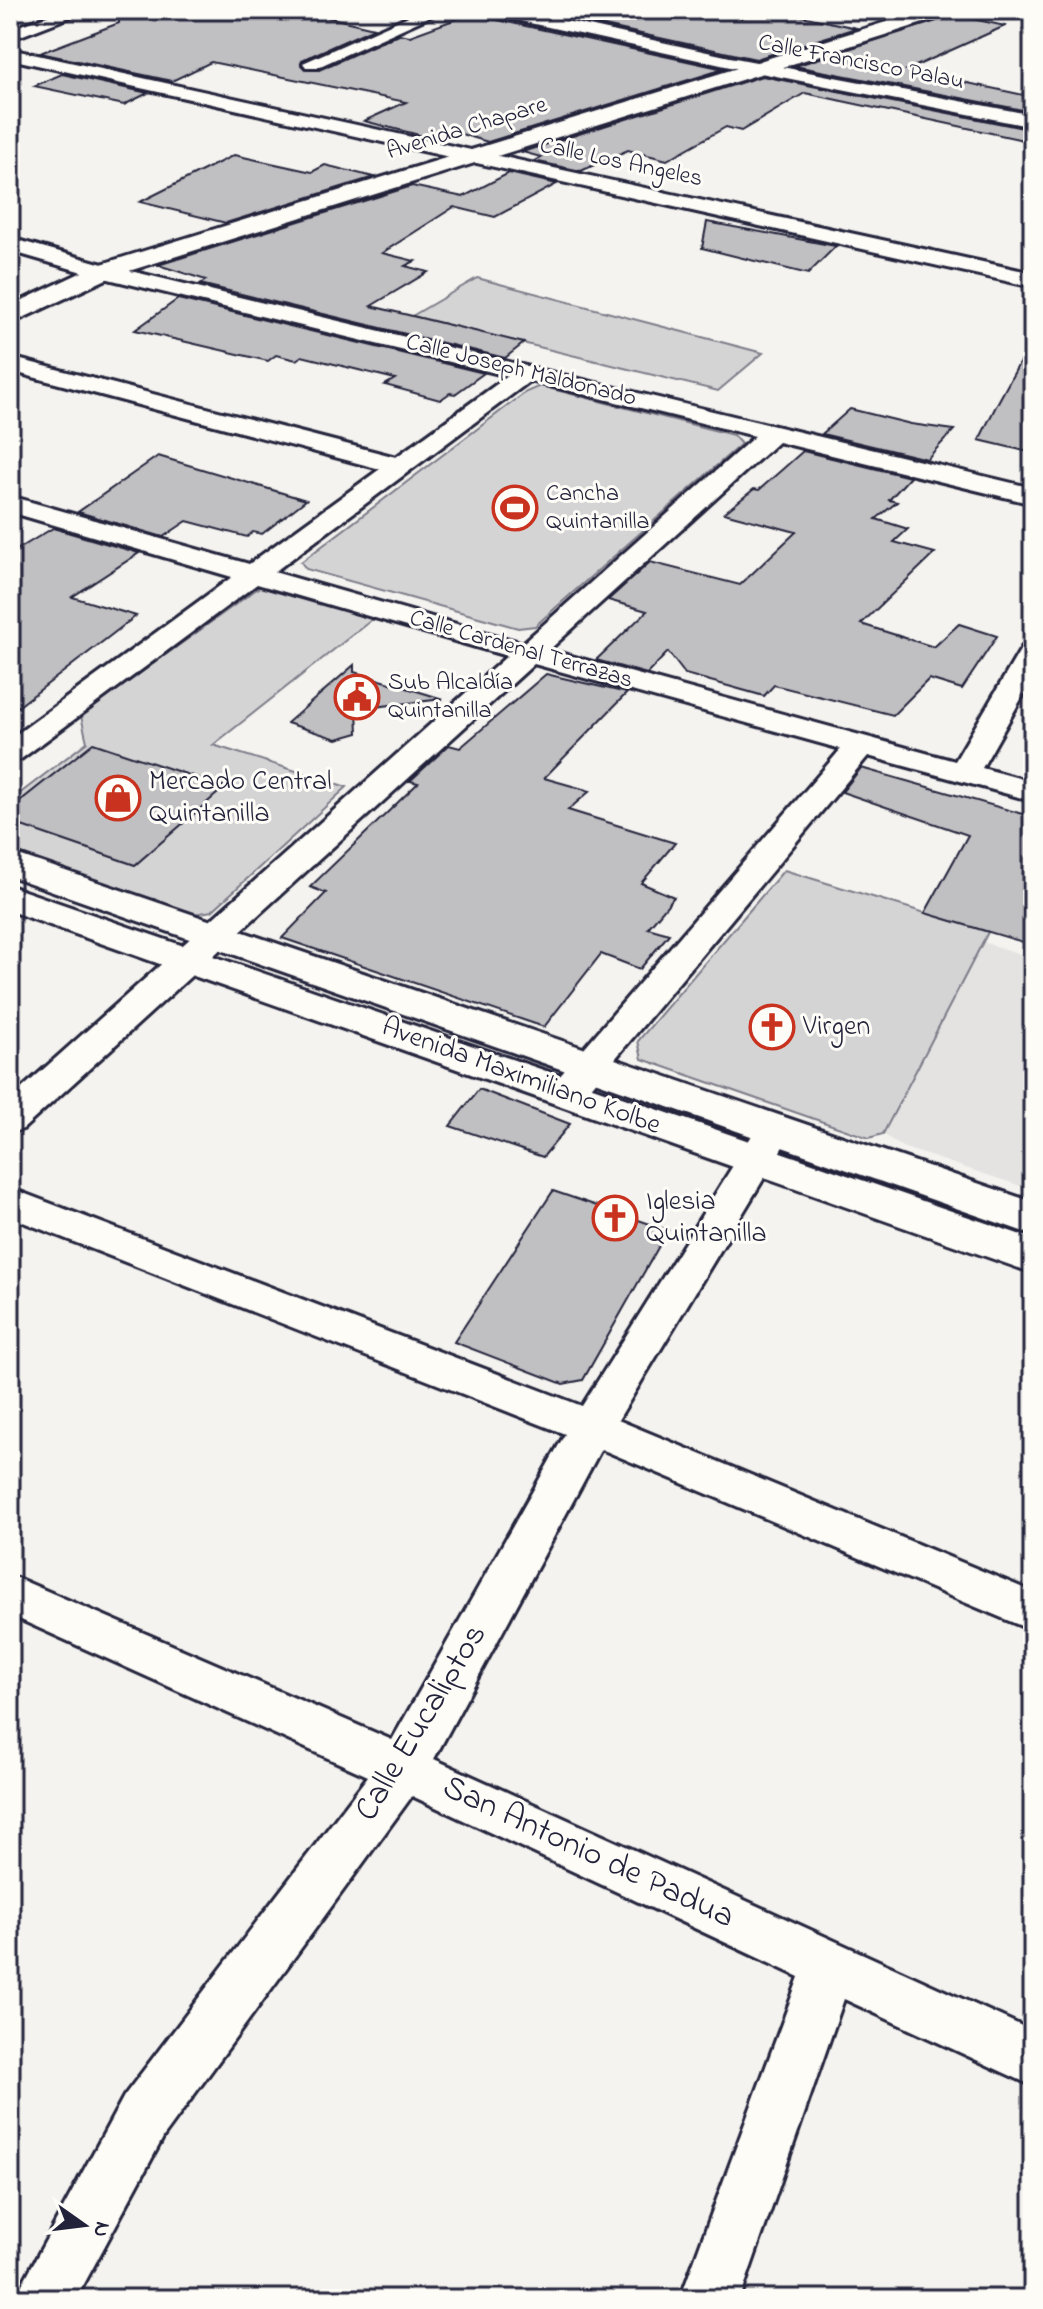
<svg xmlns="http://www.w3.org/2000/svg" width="1043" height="2309" viewBox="0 0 1043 2309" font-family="'Indie Flower',sans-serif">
<rect width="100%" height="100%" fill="#f4f3ef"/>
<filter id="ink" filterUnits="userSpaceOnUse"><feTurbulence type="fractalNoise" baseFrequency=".0125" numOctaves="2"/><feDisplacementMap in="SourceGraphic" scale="16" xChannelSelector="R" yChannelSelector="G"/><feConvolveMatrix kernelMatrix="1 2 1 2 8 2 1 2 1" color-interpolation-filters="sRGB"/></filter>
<g filter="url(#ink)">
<polygon fill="#e4e3e2" points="983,942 1033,958 1033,1190 902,1147 883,1134"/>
<g fill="#d5d4d5" stroke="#7c7b88" stroke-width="2">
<polygon points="477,278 763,353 718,391 412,316"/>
<polygon points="540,386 733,435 741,444 535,626 518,628 306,569 301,562 526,392"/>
<polygon points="265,583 374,618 213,745 347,787 212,911 182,916 10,853 10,801 87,742 81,716"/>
<polygon points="784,870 988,932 883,1134 869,1138 642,1059 638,1041"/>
</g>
<g fill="#c0bfc2" stroke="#22223b" stroke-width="2">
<polygon points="119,10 297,10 374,28 302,60 301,65 306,70 319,70 399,34 410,36 470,14 724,69 488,142 441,128 423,136 364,121 406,102 211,62 172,81 40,53 119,23"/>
<polygon points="551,10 704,10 741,18 763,10 775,10 856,28 756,59 545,13"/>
<polygon points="955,15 1005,26 907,70 1033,97 1033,112 795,66"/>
<polygon points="62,74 148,93 124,105 34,86"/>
<polygon points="762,76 1033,130 1033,142 805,93 741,131 726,127 667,160 628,150 581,171 534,161 541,157 522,152"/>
<polygon points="234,155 312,172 325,165 374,177 226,223 140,202"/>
<polygon points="509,173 557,184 495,217 454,207 382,253 415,261 405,266 428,272 371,306 524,343 505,358 200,284 206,280 158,265 412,186 463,197"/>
<polygon points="707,222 830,245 836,246 808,274 702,248"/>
<polygon points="178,299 484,373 455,394 450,393 440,400 385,385 395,379 302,356 296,360 276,355 268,361 135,330"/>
<polygon points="1033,338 1033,453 979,440 997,404"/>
<polygon points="850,409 911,424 954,430 927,459 822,434"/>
<polygon points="803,451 910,477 889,500 897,502 876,519 908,529 894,542 935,553 861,624 934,647 959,624 997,636 962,689 929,679 893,715 774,685 764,696 685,674 668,652 647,674 596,660 647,611 608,600 650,562 740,585 796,532 724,513 754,489 759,490"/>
<polygon points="158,456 306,500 262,534 253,532 247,537 187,521 163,537 78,512"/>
<polygon points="53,528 139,553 72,597 136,616 10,713 10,554"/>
<polygon points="354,665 354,672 443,699 357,709 358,733 337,739 287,723"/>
<polygon points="546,674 627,693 544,778 590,791 568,810 675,843 641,883 674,897 648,928 669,934 640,969 601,954 544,1027 282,938 326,893 310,887 418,783 410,781 449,745 460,748"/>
<polygon points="93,743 225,787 135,865 10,822 10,809"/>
<polygon points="861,768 1033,817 1033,945 925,913 968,835 842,792"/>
<polygon points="479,1089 570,1124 543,1157 450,1126"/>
<polygon points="553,1191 668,1230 583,1380 563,1384 454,1342"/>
</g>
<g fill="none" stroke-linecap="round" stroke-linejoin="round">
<g stroke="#22223b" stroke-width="6">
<g id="minor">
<polygon points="64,10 88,10 10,40 10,29"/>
<polygon points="422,10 444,10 318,67 306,67 303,63"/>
<polygon points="485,10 516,10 730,57 1033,115 1033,127 730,67 493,15"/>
<polygon points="10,49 1033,273 1033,287 10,59"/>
<path d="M10,238L110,266L1033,488V504L778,442L549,650L955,761L1019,652L1023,646L1033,643V678L982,768L1033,782V801L868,756L579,1102L566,1105L553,1102L548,1093L553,1084L841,749L534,664L23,1129L10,1133V1099L507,656L257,584L21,759L10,762V739L232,577L10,512V496L249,564L380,469L10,371V357L396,457L508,376L96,276L10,251ZM530,381L755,436L523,643L274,572Z"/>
<polygon points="774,1117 787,1121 793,1130 618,1420 1033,1592 1033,1631 601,1449 434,1759 1033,2031 1033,2086 844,1999 740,2299 680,2299 799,1977 412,1796 164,2136 76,2299 14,2299 124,2096 368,1776 10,1615 10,1575 392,1740 565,1434 10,1217 10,1188 582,1406 761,1121"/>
</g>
</g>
<g stroke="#22223b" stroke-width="6">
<g id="secondary">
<polygon points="10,852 1033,1202 1033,1235 10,876"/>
<polygon points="10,886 1033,1239 1033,1273 10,911"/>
</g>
</g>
<g stroke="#22223b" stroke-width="6">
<polygon id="primary" points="925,10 955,10 952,14 113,276 10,324 10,306 95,266"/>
</g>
<use href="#minor" fill="#fdfcf7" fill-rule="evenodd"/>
<use href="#secondary" fill="#fdfcf7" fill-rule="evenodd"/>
<use href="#primary" fill="#fdfcf7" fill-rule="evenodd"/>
</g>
</g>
<defs>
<g id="stadium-ring" transform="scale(2.3)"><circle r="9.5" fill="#fdfcf7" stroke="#c8321e" stroke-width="1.5"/><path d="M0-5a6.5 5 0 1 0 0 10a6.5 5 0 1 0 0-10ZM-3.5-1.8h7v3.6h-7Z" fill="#c8321e"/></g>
<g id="civic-ring" transform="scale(2.3)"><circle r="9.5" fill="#fdfcf7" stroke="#c8321e" stroke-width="1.5"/><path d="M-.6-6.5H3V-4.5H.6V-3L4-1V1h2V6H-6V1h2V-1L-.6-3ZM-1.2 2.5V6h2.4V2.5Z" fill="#c8321e"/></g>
<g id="shop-ring" transform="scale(2.3)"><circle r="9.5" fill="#fdfcf7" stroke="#c8321e" stroke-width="1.5"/><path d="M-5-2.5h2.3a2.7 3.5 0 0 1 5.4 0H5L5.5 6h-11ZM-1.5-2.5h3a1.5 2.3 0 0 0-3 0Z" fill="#c8321e"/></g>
<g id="church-ring" transform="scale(2.3)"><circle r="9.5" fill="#fdfcf7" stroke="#c8321e" stroke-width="1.5"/><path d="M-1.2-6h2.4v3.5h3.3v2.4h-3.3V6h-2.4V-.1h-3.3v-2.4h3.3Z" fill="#c8321e"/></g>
</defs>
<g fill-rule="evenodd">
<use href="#stadium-ring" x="515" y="508"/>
<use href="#civic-ring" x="357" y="697"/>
<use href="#shop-ring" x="118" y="798"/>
<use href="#church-ring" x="772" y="1027"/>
<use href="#church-ring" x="615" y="1218"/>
</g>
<g text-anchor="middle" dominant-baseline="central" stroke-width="6" stroke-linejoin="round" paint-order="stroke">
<g font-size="24" fill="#22223b" stroke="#fdfcf7">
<text transform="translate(861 63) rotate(11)">Calle Francisco Palau</text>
<text transform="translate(467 129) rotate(-17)">Avenida Chapare</text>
<text transform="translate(621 163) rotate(12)">Calle Los Angeles</text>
<text transform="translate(521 371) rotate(14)">Calle Joseph Maldonado</text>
<text transform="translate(521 650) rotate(16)">Calle Cardenal Terrazas</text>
</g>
<g font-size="24" fill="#22223b" stroke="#fdfcf7" text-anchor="start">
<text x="546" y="494">Cancha<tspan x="546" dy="28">Quintanilla</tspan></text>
<text x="388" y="683">Sub Alcaldía<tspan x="388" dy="28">Quintanilla</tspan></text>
</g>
<g font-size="28" fill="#22223b" stroke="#fdfcf7" text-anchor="start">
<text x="149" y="782">Mercado Central<tspan x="149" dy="32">Quintanilla</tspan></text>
<text x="803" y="1027">Virgen</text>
<text x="646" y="1202">Iglesia<tspan x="646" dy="32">Quintanilla</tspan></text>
</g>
<g font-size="28" fill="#22223b" stroke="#fdfcf7">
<text transform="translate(521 1077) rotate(20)">Avenida Maximiliano Kolbe</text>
</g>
<g font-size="34" fill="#22223b" stroke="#fdfcf7">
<text transform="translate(422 1723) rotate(-59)">Calle Eucaliptos</text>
<text transform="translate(588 1853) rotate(25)">San Antonio de Padua</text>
</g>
</g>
<rect width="1043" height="2309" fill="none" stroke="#fdfcf7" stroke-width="40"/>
<rect x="20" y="20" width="1003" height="2269" fill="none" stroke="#22223b" stroke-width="3" filter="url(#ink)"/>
<g transform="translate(84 2225) rotate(104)" stroke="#fdfcf7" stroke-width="6" paint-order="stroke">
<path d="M0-6L14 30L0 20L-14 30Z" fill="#22223b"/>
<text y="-12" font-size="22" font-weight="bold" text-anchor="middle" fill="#22223b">N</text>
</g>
</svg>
